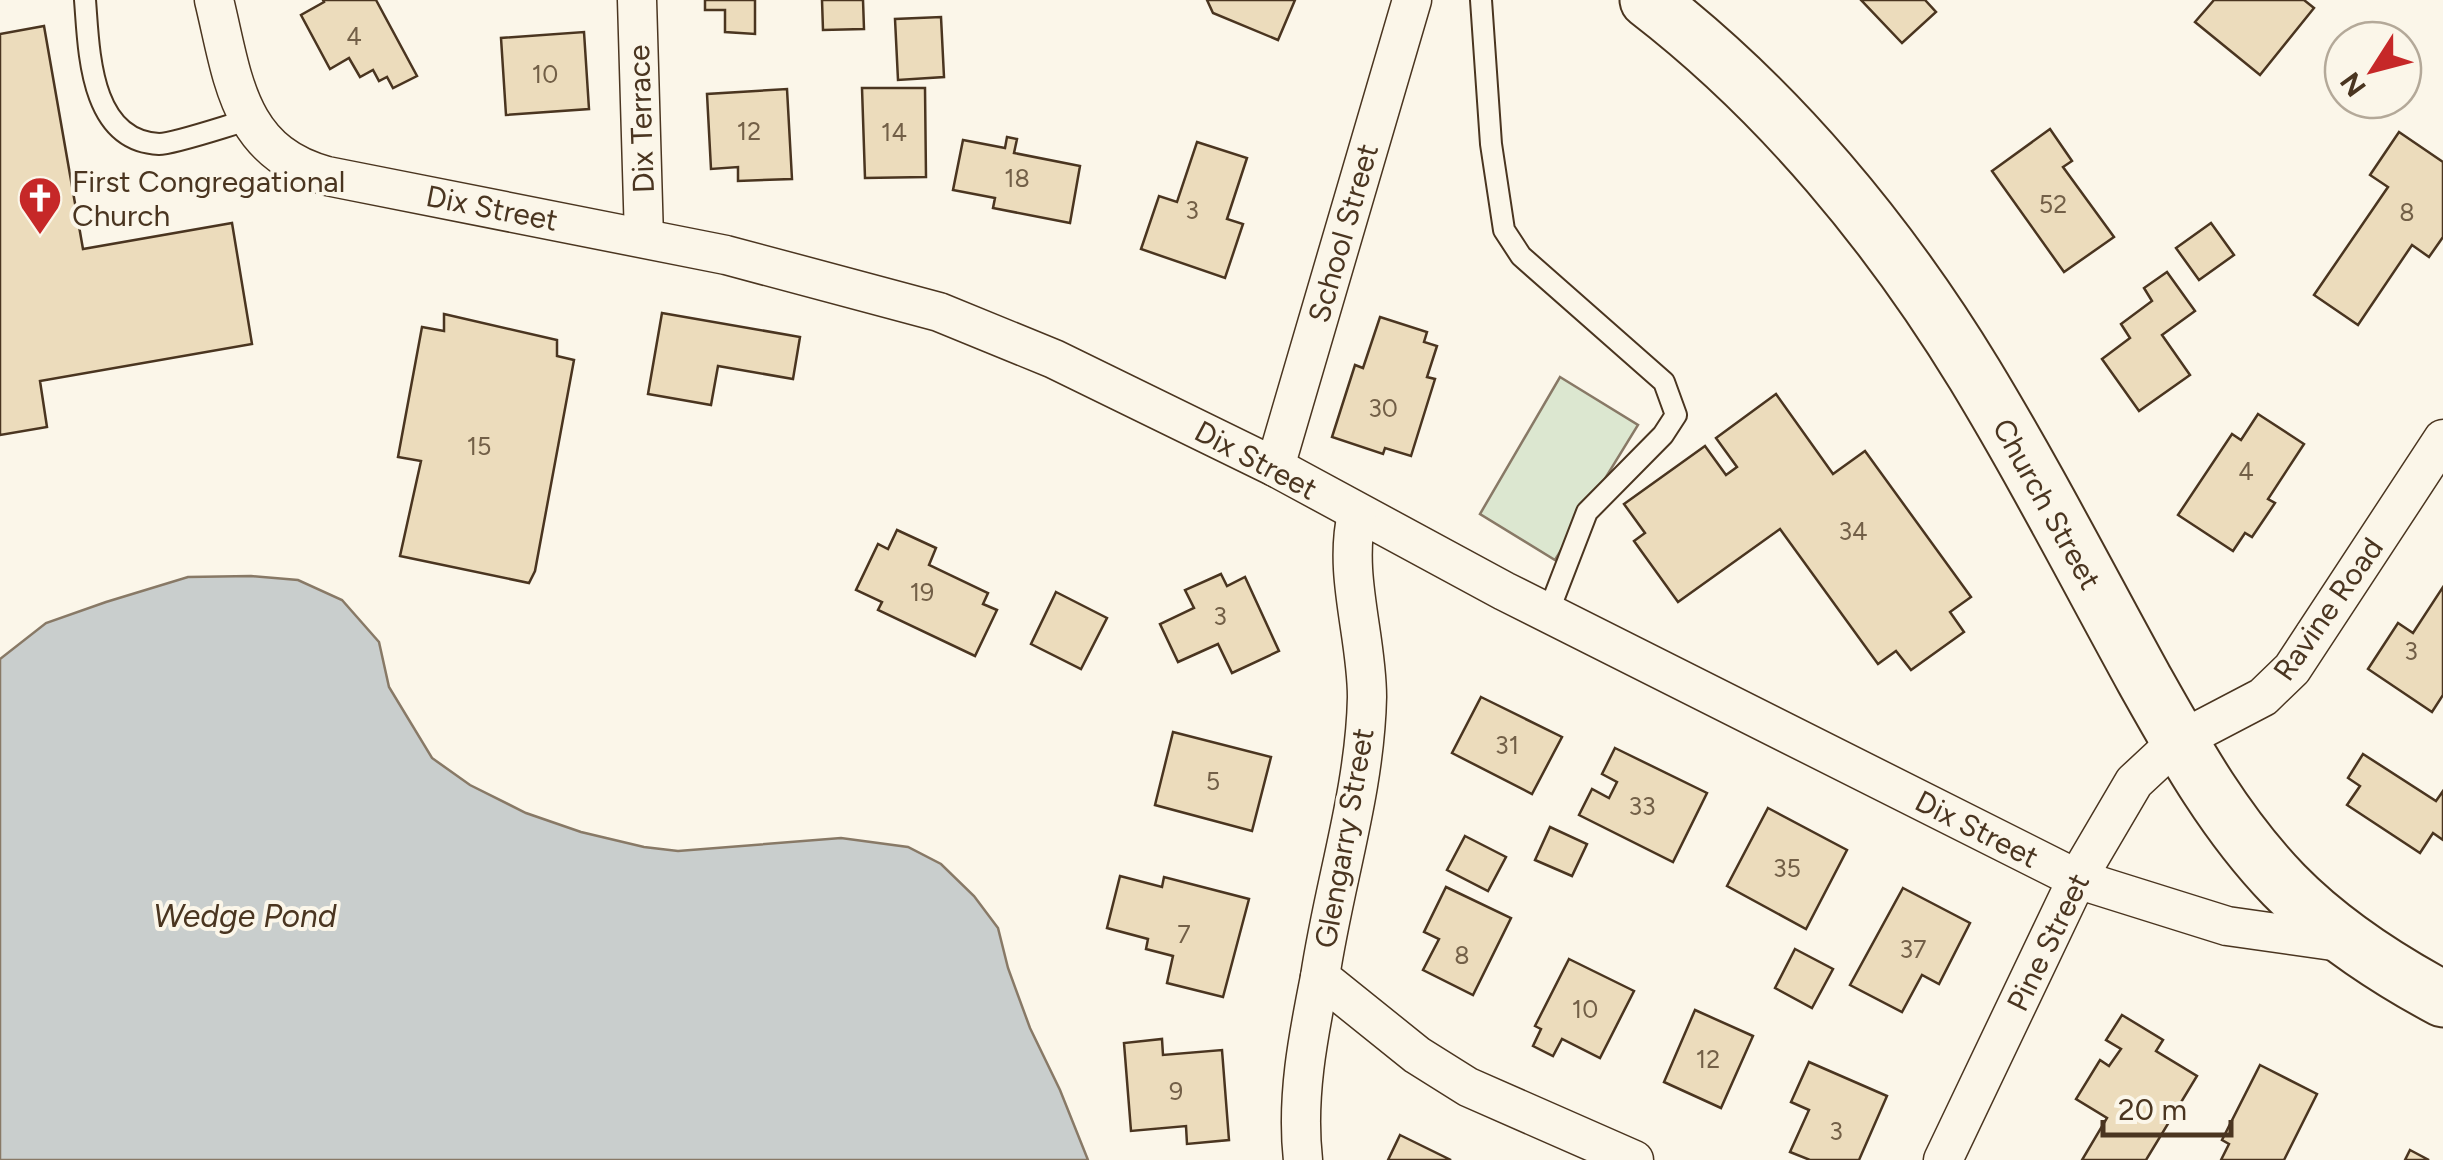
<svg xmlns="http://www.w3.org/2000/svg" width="2443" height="1160" viewBox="0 0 2443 1160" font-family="Figtree,sans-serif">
<rect width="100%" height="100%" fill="#fbf6e9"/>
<polygon fill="#dce7d0" stroke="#887966" stroke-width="2.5" points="1560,377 1638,425 1555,560 1480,514"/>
<polygon fill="#c9cecd" stroke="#887966" stroke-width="2.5" points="251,576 298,580 342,600 379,642 389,687 432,758 470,785 526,813 581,832 644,847 678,851 841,838 908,847 941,864 974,896 998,928 1008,968 1030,1028 1060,1090 1088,1160 0,1160 0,659 46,623 106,602 188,577"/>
<g fill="#ecdcbc" stroke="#4a3520" stroke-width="2.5">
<polygon points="323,0 376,0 417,76 393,88 387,77 379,81 373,70 360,77 349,58 330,69 301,15 324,2"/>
<polygon points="705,0 755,0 755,34 725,32 725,10 705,10"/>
<polygon points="822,0 863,0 864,29 823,30"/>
<polygon points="1207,0 1295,0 1278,40 1213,13"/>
<polygon points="1861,0 1925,0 1936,12 1902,43"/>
<polygon points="2214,0 2304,0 2314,8 2260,75 2195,22"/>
<polygon points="941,17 944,77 898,80 895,19"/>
<polygon points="44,26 83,249 232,223 252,344 40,381 47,427 0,435 0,34"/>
<polygon points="584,32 589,109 506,115 501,38"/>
<polygon points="862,88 925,88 926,177 865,178"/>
<polygon points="787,89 792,179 738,181 738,167 711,169 707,94"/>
<polygon points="2050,129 2072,161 2063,167 2114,237 2064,272 1992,171"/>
<polygon points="2399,132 2443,162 2443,237 2429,257 2412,245 2358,325 2314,295 2388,187 2370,175"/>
<polygon points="1007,137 1017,139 1014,153 1080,166 1070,223 993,208 995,198 953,190 963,140 1005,148"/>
<polygon points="1197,142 1247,158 1227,219 1243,224 1225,278 1141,249 1159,196 1177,202"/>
<polygon points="2211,223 2234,255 2199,280 2176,248"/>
<polygon points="2167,272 2195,311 2162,335 2190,375 2139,411 2102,359 2130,338 2121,324 2152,301 2144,288"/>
<polygon points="662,313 800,337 793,379 718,366 711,405 648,394"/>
<polygon points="444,314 557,340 557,356 574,360 535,571 529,583 400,556 421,461 398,457 422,327 444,331"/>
<polygon points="1380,317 1427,332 1424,342 1437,346 1427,377 1435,379 1411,456 1385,448 1383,454 1332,437 1355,365 1363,368"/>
<polygon points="1776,394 1833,474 1865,451 1971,597 1950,612 1964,632 1911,670 1896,651 1878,664 1780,529 1678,602 1634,541 1645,533 1624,504 1705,446 1726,475 1737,467 1716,438"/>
<polygon points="2258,414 2304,444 2268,499 2275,503 2252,537 2245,533 2233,551 2178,515 2232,434 2241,440"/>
<polygon points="897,530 936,548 929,565 988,593 983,604 997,610 975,656 878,610 882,602 856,590 878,544 888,549"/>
<polygon points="1221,574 1227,586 1245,577 1279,651 1232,673 1218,644 1178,662 1160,624 1194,608 1185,590"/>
<polygon points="2443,587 2443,695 2432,712 2368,669 2398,623 2413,633"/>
<polygon points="1056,592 1107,618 1081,669 1031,644"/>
<polygon points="1481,697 1562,737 1532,794 1452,753"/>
<polygon points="1173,732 1271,757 1252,831 1155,805"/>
<polygon points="1615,748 1707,793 1673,862 1579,815 1592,789 1609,798 1617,782 1602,774"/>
<polygon points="2363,754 2436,801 2443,791 2443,840 2433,833 2420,853 2347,805 2360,786 2348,778"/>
<polygon points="1768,808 1847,850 1806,929 1727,886"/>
<polygon points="1550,827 1587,844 1572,876 1535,860"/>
<polygon points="1465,836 1506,857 1488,891 1447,870"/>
<polygon points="1120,876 1162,887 1164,877 1249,899 1223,997 1167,983 1173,956 1146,949 1148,939 1107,928"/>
<polygon points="1446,887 1511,918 1473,995 1423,970 1439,939 1424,932"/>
<polygon points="1903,888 1970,923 1939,984 1922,975 1902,1012 1850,985"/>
<polygon points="1795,949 1833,969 1812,1008 1775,988"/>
<polygon points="1569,959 1634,991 1600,1058 1562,1039 1553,1056 1533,1046 1541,1029 1535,1026"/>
<polygon points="1695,1010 1753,1036 1721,1108 1664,1082"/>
<polygon points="2122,1015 2163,1040 2156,1051 2197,1076 2146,1160 2082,1160 2107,1118 2076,1099 2100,1060 2109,1066 2121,1049 2106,1040"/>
<polygon points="1162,1039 1163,1055 1222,1050 1229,1140 1187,1144 1186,1126 1131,1131 1124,1043"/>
<polygon points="1809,1062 1887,1096 1859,1160 1810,1160 1790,1152 1809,1110 1791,1102"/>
<polygon points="2260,1065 2317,1094 2284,1160 2221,1160 2229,1144 2222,1140"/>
<polygon points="1400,1135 1451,1160 1388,1160"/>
<polygon points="2410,1150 2429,1160 2405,1160"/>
</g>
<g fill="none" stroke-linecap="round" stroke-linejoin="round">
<g stroke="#4a3520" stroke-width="24">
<g id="service">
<path d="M85,0C89,49 89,141 159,144C174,144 229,125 248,120"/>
<polyline points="1481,0 1491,144 1504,230 1521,256 1664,382 1676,415 1663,435 1587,512 1548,613"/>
</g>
</g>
<g stroke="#4a3520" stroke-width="41">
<g id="minor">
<path d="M214,0C233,77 237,152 327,176L726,255L939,312L1054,359L1275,467L1504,591L2077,879L2227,926L2347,943"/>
<polyline points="637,0 644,238"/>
<polyline points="1275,467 1412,0"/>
<path d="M1357,514C1343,574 1367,636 1367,697C1365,792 1334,883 1320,977L1417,1055L1468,1087L1634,1160"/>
<path d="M1303,1160C1296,1098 1308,1037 1320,977"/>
<polyline points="1943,1160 2077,879 2134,782 2177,742 2263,697 2292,669 2443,439"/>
</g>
</g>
<g stroke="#4a3520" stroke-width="59">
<path id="secondary" d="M1648,0C1779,101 1889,234 1975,375C2035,474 2088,577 2144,679C2185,752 2225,824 2284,885C2330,932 2385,968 2443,999"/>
</g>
<use href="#service" stroke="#fbf6e9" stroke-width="20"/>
<use href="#minor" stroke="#fbf6e9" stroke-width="38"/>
<use href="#secondary" stroke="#fbf6e9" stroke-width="55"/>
</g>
<defs>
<g id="church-pin" transform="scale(2.25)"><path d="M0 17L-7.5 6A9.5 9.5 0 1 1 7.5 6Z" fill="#c62828" stroke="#fbf6e9"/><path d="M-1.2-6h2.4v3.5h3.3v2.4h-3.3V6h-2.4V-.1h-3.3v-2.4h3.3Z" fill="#fff"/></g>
</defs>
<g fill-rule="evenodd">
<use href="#church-pin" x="40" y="198"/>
</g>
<g text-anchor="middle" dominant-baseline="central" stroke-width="8" stroke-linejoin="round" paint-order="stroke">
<g font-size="25" fill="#725f47">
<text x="354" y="36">4</text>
<text x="545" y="74">10</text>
<text x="749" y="131">12</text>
<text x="894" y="132">14</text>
<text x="1017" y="178">18</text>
<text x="2053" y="204">52</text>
<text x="1192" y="210">3</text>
<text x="2407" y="212">8</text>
<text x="1383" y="408">30</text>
<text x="479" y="446">15</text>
<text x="2246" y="471">4</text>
<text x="1853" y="531">34</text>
<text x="922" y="592">19</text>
<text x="1220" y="616">3</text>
<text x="2411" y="651">3</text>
<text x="1507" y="745">31</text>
<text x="1213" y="781">5</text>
<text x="1642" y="806">33</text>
<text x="1787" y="868">35</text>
<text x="1184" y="934">7</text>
<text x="1913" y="949">37</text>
<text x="1462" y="955">8</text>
<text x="1585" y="1009">10</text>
<text x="1708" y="1059">12</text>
<text x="1176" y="1091">9</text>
<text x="1836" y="1131">3</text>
</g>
<g font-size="30" fill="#4a3520" stroke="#fbf6e9">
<text transform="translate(641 119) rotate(-92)">Dix Terrace</text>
<text transform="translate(492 208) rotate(11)">Dix Street</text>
<text transform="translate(1343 233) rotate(-74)">School Street</text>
<text transform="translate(1256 460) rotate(28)">Dix Street</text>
<text transform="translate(2047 504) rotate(61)">Church Street</text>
<text transform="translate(2328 609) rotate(-55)">Ravine Road</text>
<text transform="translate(1977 829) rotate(27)">Dix Street</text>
<text transform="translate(1344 838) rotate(-80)">Glengarry Street</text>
<text transform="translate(2048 942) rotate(-64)">Pine Street</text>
</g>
<g font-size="30" fill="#4a3520" stroke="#fbf6e9" text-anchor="start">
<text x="72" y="181">First Congregational<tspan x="72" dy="34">Church</tspan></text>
</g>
<g font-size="32" font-style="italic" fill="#4a3520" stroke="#fbf6e9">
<text x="245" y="916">Wedge Pond</text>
</g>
</g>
<g transform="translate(2373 70) rotate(234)"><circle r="48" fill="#fbf6e9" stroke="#b4a999" stroke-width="2.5"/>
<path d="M0-8L18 38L0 25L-18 38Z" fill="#c62828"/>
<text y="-15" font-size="28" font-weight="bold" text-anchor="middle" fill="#4a3520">N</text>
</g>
<path d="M2103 1120v15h128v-15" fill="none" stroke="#4a3520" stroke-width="5"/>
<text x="2118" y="1120" font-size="30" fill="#4a3520" stroke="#fbf6e9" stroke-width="8" paint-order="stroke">20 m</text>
</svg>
